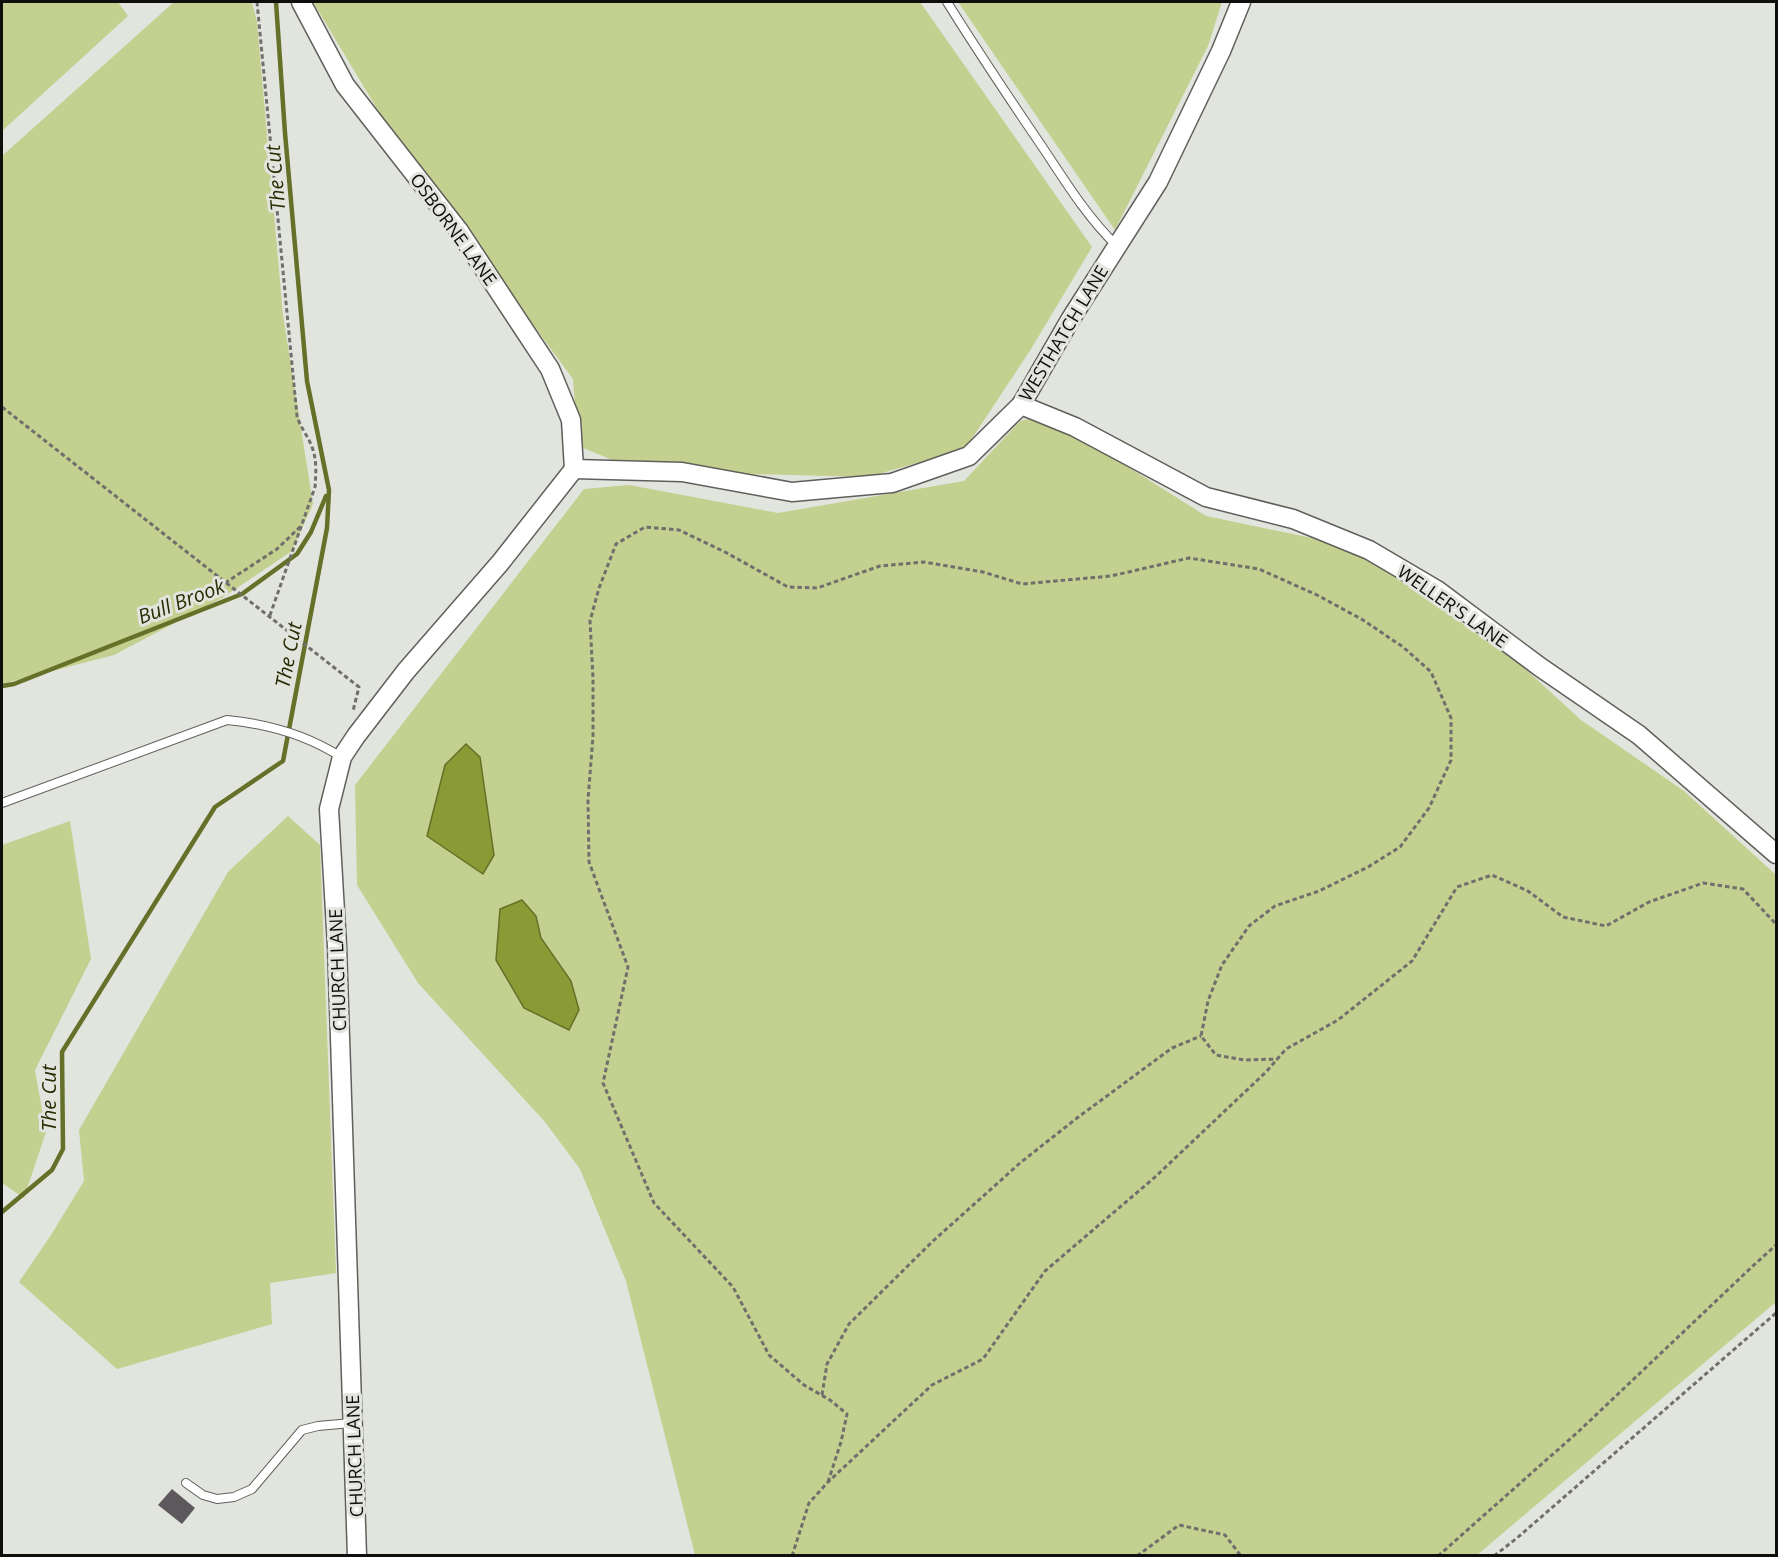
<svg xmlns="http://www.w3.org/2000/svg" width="1778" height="1557" viewBox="0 0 1778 1557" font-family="'Open Sans',sans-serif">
<rect width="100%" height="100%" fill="#e2e4de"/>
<g fill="#c3d08f">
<polygon points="2,2 118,2 128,16 2,131"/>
<polygon points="174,2 252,2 257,22 283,315 313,504 292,551 222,598 114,655 2,684 2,156"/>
<polygon points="313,2 920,2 1092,247 1031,349 965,449 868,477 749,474 615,461 578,446 573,379 394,137"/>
<polygon points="958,2 1222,2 1208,46 1115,230"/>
<polygon points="1041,416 1133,470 1206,516 1331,542 1354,553 1403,581 1522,666 1581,720 1684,791 1776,875 1776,1302 1477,1555 695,1555 626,1281 580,1169 545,1122 418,983 357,885 355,785 584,489 629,485 778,513 964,481 1020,421"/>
<polygon points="288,816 320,845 336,1273 270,1283 272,1324 117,1369 19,1282 51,1235 84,1181 79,1130 228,872"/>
<polygon points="70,821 91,959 35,1070 46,1132 24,1198 2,1183 2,845"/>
</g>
<g fill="#8a9a34" stroke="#657028" stroke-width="1.5">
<polygon points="466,744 480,757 494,855 483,874 427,836 445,765"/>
<polygon points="522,900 536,916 541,938 571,981 579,1010 569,1030 524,1008 496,960 500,909"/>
</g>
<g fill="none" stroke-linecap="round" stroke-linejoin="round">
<g stroke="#657028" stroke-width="4.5">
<polyline points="2,686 14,684 242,594 297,554 311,532 326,496"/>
<polyline points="2,1212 52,1170 63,1149 62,1052 215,807 283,761 327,528 329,490 307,381 285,133 276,2"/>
</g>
</g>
<polygon fill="#5c585b" points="172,1489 195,1508 182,1524 158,1505"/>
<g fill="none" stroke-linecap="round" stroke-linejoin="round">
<g stroke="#5f605b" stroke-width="10">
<g id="service">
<path d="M947,2C977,50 1009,98 1041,145C1064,179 1086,216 1116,245"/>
<path d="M2,803L227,720C268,724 307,735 341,757"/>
<polyline points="186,1483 203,1495 217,1499 234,1497 252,1489 302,1430 318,1426 351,1423"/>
</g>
</g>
<g stroke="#5f605b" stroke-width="21">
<g id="tertiary">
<polyline points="301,2 345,85 459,231 550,369 571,420 574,469"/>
<polyline points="1021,405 1075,427 1206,497 1293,519 1369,550 1437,590 1540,667 1639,735 1776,854"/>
<polyline points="574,469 682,472 792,492 892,483 969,456 1021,405 1070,320 1158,182 1221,51 1241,2"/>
<polyline points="357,1556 337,946 329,809 342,757 356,736 406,671 500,563 574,469"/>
</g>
</g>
<g stroke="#6f6f6c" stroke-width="3" stroke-dasharray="4.5 3" stroke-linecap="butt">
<path d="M257,2L297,416C300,427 308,436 312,447C317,460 316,474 315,487L269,618"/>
<polyline points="2,407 359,687 353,711"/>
<polyline points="225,583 277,549 301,526"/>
<polyline points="822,1395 827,1364 849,1324 933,1241 1020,1163 1077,1118 1172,1048 1201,1036"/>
<polyline points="828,1482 841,1442 847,1414 830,1400 804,1385 769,1355 733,1287 654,1203 603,1083 628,967 589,862 588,800 593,736 593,678 590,621 599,588 616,544 645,527 679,530 725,552 788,587 817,588 880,566 924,562 983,572 1022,584 1111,576 1189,558 1259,569 1317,595 1363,620 1403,647 1431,672 1451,718 1451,760 1429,808 1400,847 1368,867 1319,891 1275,906 1249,926 1222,965 1208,1001 1201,1036 1216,1055 1244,1060 1278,1059"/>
<polyline points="792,1556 809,1503 828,1482 932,1385 983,1359 1045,1271 1154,1178 1266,1072 1286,1049 1338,1020 1412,961 1457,887 1492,875 1528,891 1563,917 1606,926 1649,902 1703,883 1743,889 1776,924"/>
<polyline points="1137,1556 1179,1525 1225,1535 1241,1556"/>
<polyline points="1438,1556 1579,1431 1756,1263 1776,1245"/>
<polyline points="1494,1556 1517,1538 1776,1313"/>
</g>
<use href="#service" stroke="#fff" stroke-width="8"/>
<use href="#tertiary" stroke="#fff" stroke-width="18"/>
</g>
<g text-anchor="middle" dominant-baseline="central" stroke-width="6" stroke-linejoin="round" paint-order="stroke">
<g font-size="18" fill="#0e0e0c" stroke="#e2e4de">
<text transform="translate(454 229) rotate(54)">OSBORNE LANE</text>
<text transform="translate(1063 333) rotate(-59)">WESTHATCH LANE</text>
<text transform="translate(1453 606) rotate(35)">WELLER'S LANE</text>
<text transform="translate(337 970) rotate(-92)">CHURCH LANE</text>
<text transform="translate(354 1456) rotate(-92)">CHURCH LANE</text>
</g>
<g font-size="20" font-style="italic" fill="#272d02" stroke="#e2e4de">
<text transform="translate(275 178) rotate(-95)">The Cut</text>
<text transform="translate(181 601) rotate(-21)">Bull Brook</text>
<text transform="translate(288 655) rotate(-79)">The Cut</text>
<text transform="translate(48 1098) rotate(-90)">The Cut</text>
</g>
</g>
<rect width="1778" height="1557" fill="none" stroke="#0e0e0c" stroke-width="6"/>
</svg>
